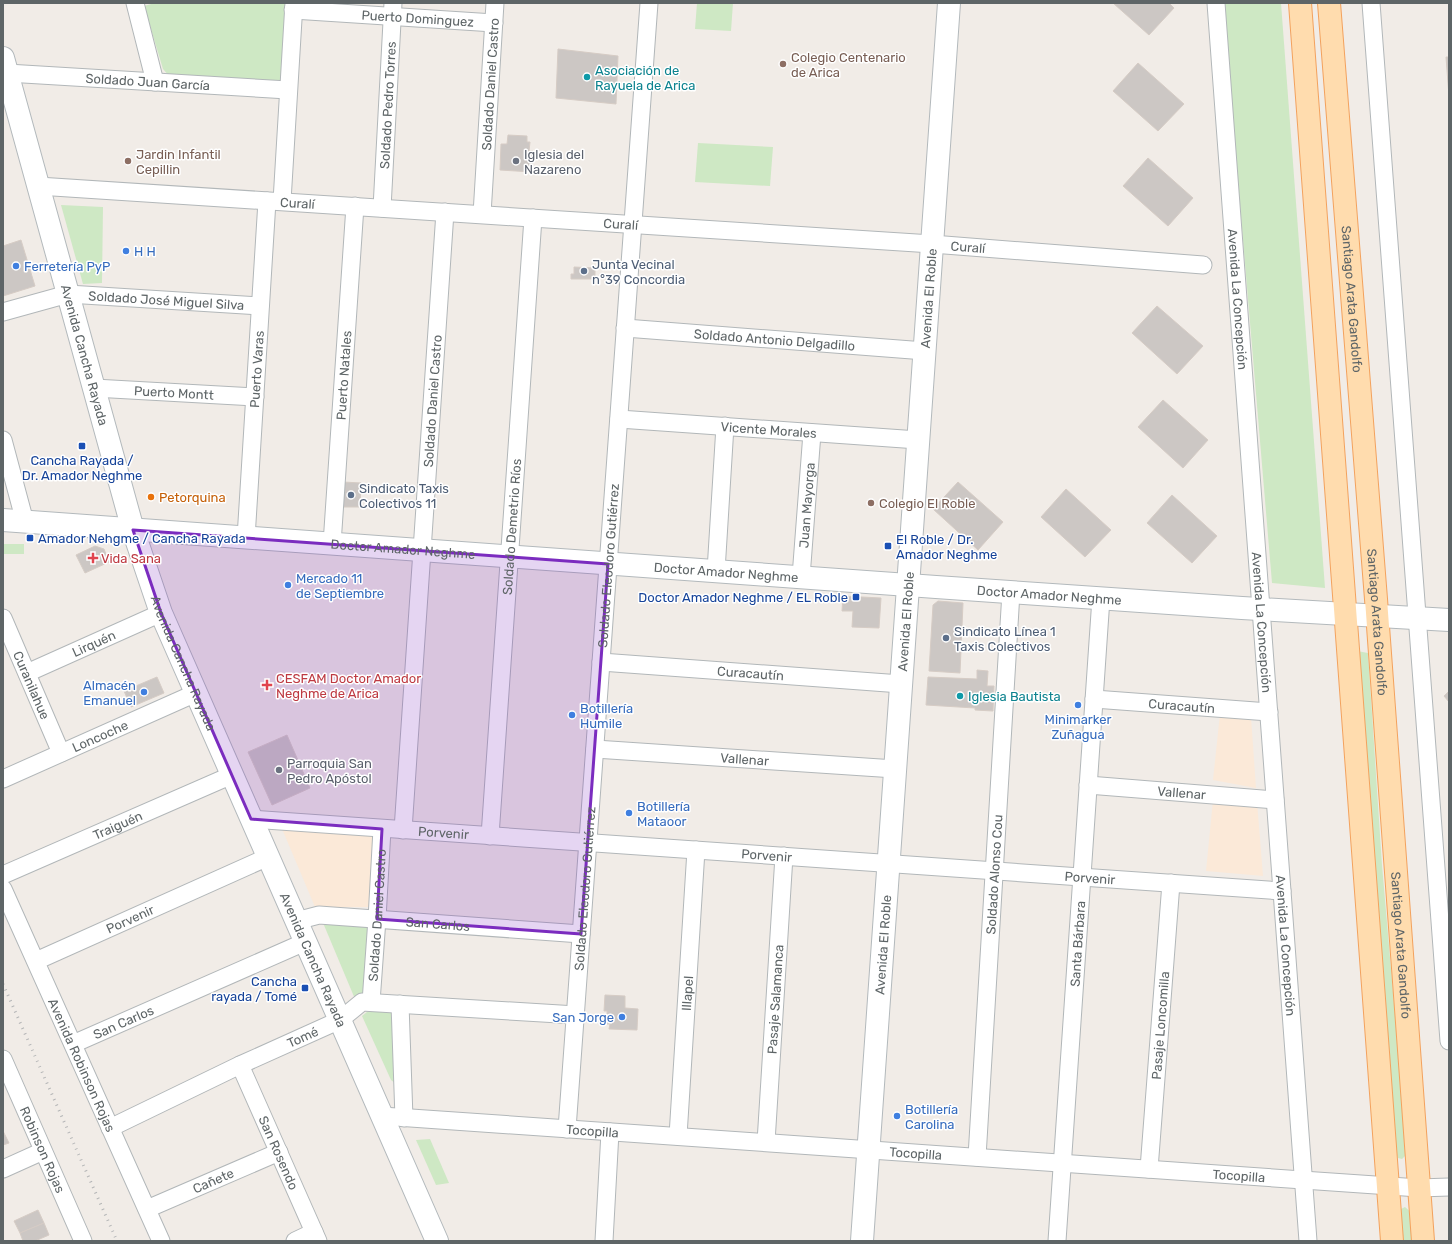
<svg xmlns="http://www.w3.org/2000/svg" width="1452" height="1244" viewBox="0 0 1452 1244" font-family="Rubik,sans-serif">
<rect width="100%" height="100%" fill="#f1ece7"/>
<g fill="#cee8c4">
<polygon points="155,3 287,3 281,84 170,77 163,69 144,6"/>
<polygon points="697,3 733,3 731,31 695,29"/>
<polygon points="1223,3 1281,3 1325,588 1272,583"/>
<polygon points="698,143 773,147 770,186 695,182"/>
<polygon points="61,205 103,207 102,283 83,284"/>
<rect x="3" y="544" width="21" height="10"/>
<polygon points="1357,651 1368,653 1382,865 1407,1154 1402,1159 1398,1158 1397,1155 1382,1013"/>
<polygon points="321,918 371,919 369,998 355,999"/>
<polygon points="367,1012 396,1012 395,1083 391,1080 362,1016"/>
<polygon points="430,1139 449,1183 436,1185 416,1140"/>
<polygon points="1405,1207 1414,1215 1416,1241 1400,1241 1399,1210"/>
</g>
<g fill="#fbe9d8">
<polygon points="1220,714 1251,717 1256,788 1213,780"/>
<polygon points="1213,800 1257,802 1263,876 1206,871"/>
<polygon points="280,824 373,831 371,907 315,907"/>
</g>
<g fill="#ccc7c4" stroke="#d6ccc5">
<polygon points="1113,3 1169,3 1174,8 1149,35"/>
<polygon points="558,49 618,56 616,104 556,98"/>
<polygon points="1446,57 1449,57 1449,96"/>
<polygon points="1138,63 1184,104 1158,131 1113,91"/>
<polygon points="508,135 527,136 527,142 530,142 529,151 533,151 532,172 500,170 501,144 507,144"/>
<polygon points="1148,158 1193,198 1168,226 1123,186"/>
<polygon points="21,240 35,286 3,296 3,246"/>
<polygon points="574,267 595,268 595,279 571,279 571,274 574,274"/>
<polygon points="1157,306 1203,346 1177,374 1132,333"/>
<polygon points="1163,400 1208,440 1183,468 1138,427"/>
<polygon points="343,482 361,483 360,507 342,507"/>
<polygon points="958,482 1003,522 978,550 933,509"/>
<polygon points="1066,489 1111,530 1085,557 1041,517"/>
<polygon points="1172,495 1217,536 1192,563 1147,523"/>
<polygon points="95,546 104,549 109,562 85,573 76,555"/>
<polygon points="843,596 881,598 879,628 852,627 853,611 842,611"/>
<polygon points="938,601 963,603 960,673 929,671 933,605"/>
<polygon points="977,670 988,671 987,686 994,686 993,711 975,710 975,708 926,705 928,677 977,679"/>
<polygon points="157,677 164,693 131,707 124,691"/>
<polygon points="1449,691 1449,702 1444,696"/>
<polygon points="287,735 310,788 272,805 248,752"/>
<polygon points="605,995 625,996 625,1008 638,1009 637,1030 609,1029 610,1024 607,1024 607,1011 604,1011"/>
<polygon points="3,1131 9,1143 3,1145"/>
<polygon points="38,1210 44,1223 20,1233 14,1221"/>
<polygon points="44,1223 49,1235 35,1241 23,1241 20,1233"/>
</g>
<g fill="none" stroke-linecap="round" stroke-linejoin="round">
<g stroke="#b2b7b9" stroke-width="19">
<g id="street">
<polyline points="135,3 155,82"/>
<path id="s1" d="M1216,3L1308,1241"/>
<polyline points="1371,3 1449,1041"/>
<path id="s2" d="M293,10L494,23"/>
<path id="s3" d="M7,73L288,90"/>
<path id="s4" d="M38,186L932,244L1203,265"/>
<polyline points="282,201 294,3"/>
<path id="s5" d="M382,208L393,3"/>
<path id="s6" d="M482,214L495,3"/>
<path id="s7" d="M3,312L68,294L260,306"/>
<path id="s8" d="M625,328L925,351"/>
<path id="s9" d="M94,388L255,397"/>
<path id="s10" d="M619,419L918,440"/>
<polyline points="3,440 25,522"/>
<path id="s11" d="M246,538L267,201"/>
<path id="s12" d="M332,544L355,206"/>
<polyline points="716,571 725,426"/>
<path id="s13" d="M801,577L812,433"/>
<path id="s14" d="M3,618L61,753"/>
<path id="s15" d="M601,662L901,684"/>
<path id="s16" d="M27,673L161,613"/>
<path id="s17" d="M1094,699L1269,712"/>
<path id="s18" d="M595,749L895,769"/>
<path id="s19" d="M3,779L196,693"/>
<path id="s20" d="M1088,785L1275,800"/>
<path id="s21" d="M251,819L1282,891"/>
<path id="s22" d="M403,830L445,212"/>
<path id="s23" d="M490,836L533,218"/>
<path id="s24" d="M3,875L232,775"/>
<path id="s25" d="M3,889L161,1241"/>
<path id="s26" d="M296,921L319,915L581,934"/>
<path id="s27" d="M36,961L268,857"/>
<path id="s28" d="M371,1002L377,919L382,829"/>
<polyline points="400,1004 404,1118"/>
<path id="s29" d="M73,1044L305,942"/>
<path id="s30" d="M3,1059L83,1241"/>
<path id="s31" d="M240,1065L318,1241"/>
<path id="s32" d="M382,1116L1419,1188L1449,1187"/>
<path id="s33" d="M110,1128L240,1065L340,1020L362,1002L576,1015"/>
<path id="s34" d="M567,1129L649,3"/>
<path id="s35" d="M678,1136L696,850"/>
<path id="s36" d="M766,1142L784,856"/>
<path id="s37" d="M977,1157L1011,592"/>
<polyline points="3,1169 43,1151"/>
<path id="s38" d="M1149,1169L1171,883"/>
<path id="s39" d="M147,1209L279,1152"/>
<polyline points="295,1241 314,1232"/>
<polyline points="604,1241 610,1132"/>
<path id="s40" d="M1057,1241L1101,598"/>
</g>
</g>
<g stroke="#b3b9bc" stroke-width="24">
<g id="secondary">
<path id="s41" d="M3,58L133,530L161,613L437,1241"/>
<path id="s42" d="M3,520L936,587L1242,608L1449,620"/>
<path id="s43" d="M862,1241L949,3"/>
</g>
</g>
<g stroke="#f3a25e" stroke-width="24">
<g id="primary">
<polyline points="1300,3 1392,1241"/>
<path id="s44" d="M1329,3L1376,599L1423,1241"/>
</g>
</g>
<use href="#street" stroke="#fff" stroke-width="17"/>
<use href="#secondary" stroke="#fff" stroke-width="22"/>
<use href="#primary" stroke="#ffdcae" stroke-width="22"/>
<polyline stroke="#b5b6b7" stroke-width="3" stroke-dasharray="1 5" stroke-linecap="butt" points="3,984 117,1241"/>
</g>
<path fill="#7b2cbf" fill-opacity="0.2" stroke="#7b2cbf" stroke-width="3" stroke-linejoin="round" d="M133,530L608,564L581,934L377,919L382,829L251,819L161,613Z"/>
<g fill="#8d6e63" stroke="#fff" stroke-width="1.5">
<circle cx="783" cy="64" r="4"/>
<circle cx="128" cy="161" r="4"/>
<circle cx="871" cy="503" r="4"/>
</g>
<g fill="#0f9aa8" stroke="#fff" stroke-width="1.5">
<circle cx="587" cy="77" r="4"/>
<circle cx="960" cy="696" r="4"/>
</g>
<g fill="#6b7280" stroke="#fff" stroke-width="1.5">
<circle cx="516" cy="161" r="4"/>
<circle cx="279" cy="770" r="4"/>
</g>
<g fill="#3f7fe0" stroke="#fff" stroke-width="1.5">
<circle cx="126" cy="251" r="4"/>
<circle cx="16" cy="266" r="4"/>
<circle cx="288" cy="585" r="4"/>
<circle cx="144" cy="692" r="4"/>
<circle cx="1078" cy="705" r="4"/>
<circle cx="572" cy="715" r="4"/>
<circle cx="629" cy="813" r="4"/>
<circle cx="622" cy="1017" r="4"/>
<circle cx="897" cy="1116" r="4"/>
</g>
<g fill="#5c6f8a" stroke="#fff" stroke-width="1.5">
<circle cx="584" cy="271" r="4"/>
<circle cx="351" cy="495" r="4"/>
<circle cx="946" cy="638" r="4"/>
</g>
<g fill="#1a4fb4" stroke="#fff" stroke-width="1.5">
<rect x="78" y="442" width="8" height="8" rx="2"/>
<rect x="26" y="534" width="8" height="8" rx="2"/>
<rect x="884" y="542" width="8" height="8" rx="2"/>
<rect x="852" y="593" width="8" height="8" rx="2"/>
<rect x="301" y="984" width="8" height="8" rx="2"/>
</g>
<circle fill="#e8710a" stroke="#fff" stroke-width="1.5" cx="151" cy="497" r="4"/>
<g fill="#e0444e" stroke="#fff" stroke-width="1.5">
<path d="M91 552h4v4h4v4h-4v4h-4v-4h-4v-4h4z"/>
<path d="M265 679h4v4h4v4h-4v4h-4v-4h-4v-4h4z"/>
</g>
<g text-anchor="middle" dominant-baseline="central" stroke-width="3" stroke-linejoin="round" paint-order="stroke">
<g font-size="13" fill="#5e6567" stroke="#fff">
<text stroke="none"><textPath href="#s2" startOffset="125">Puerto Dominguez</textPath></text>
<text stroke="none"><textPath href="#s3" startOffset="141">Soldado Juan García</textPath></text>
<text stroke="none"><textPath href="#s6" startOffset="130">Soldado Daniel Castro</textPath></text>
<text stroke="none"><textPath href="#s5" startOffset="103">Soldado Pedro Torres</textPath></text>
<text stroke="none"><textPath href="#s4" startOffset="260">Curalí</textPath></text>
<text stroke="none"><textPath href="#s4" startOffset="584">Curalí</textPath></text>
<text stroke="none"><textPath href="#s4" startOffset="932">Curalí</textPath></text>
<text stroke="none"><textPath href="#s43" startOffset="945">Avenida El Roble</textPath></text>
<text stroke="none"><textPath href="#s1" startOffset="297">Avenida La Concepción</textPath></text>
<text stroke="none"><textPath href="#s44" startOffset="297">Santiago Arata Gandolfo</textPath></text>
<text stroke="none"><textPath href="#s7" startOffset="166">Soldado José Miguel Silva</textPath></text>
<text stroke="none"><textPath href="#s8" startOffset="150">Soldado Antonio Delgadillo</textPath></text>
<text stroke="none"><textPath href="#s41" startOffset="308">Avenida Cancha Rayada</textPath></text>
<text stroke="none"><textPath href="#s11" startOffset="169">Puerto Varas</textPath></text>
<text stroke="none"><textPath href="#s12" startOffset="169">Puerto Natales</textPath></text>
<text stroke="none"><textPath href="#s9" startOffset="80">Puerto Montt</textPath></text>
<text stroke="none"><textPath href="#s22" startOffset="430">Soldado Daniel Castro</textPath></text>
<text stroke="none"><textPath href="#s10" startOffset="150">Vicente Morales</textPath></text>
<text stroke="none"><textPath href="#s13" startOffset="72">Juan Mayorga</textPath></text>
<text stroke="none"><textPath href="#s23" startOffset="310">Soldado Demetrio Ríos</textPath></text>
<text stroke="none"><textPath href="#s42" startOffset="401">Doctor Amador Neghme</textPath></text>
<text stroke="none"><textPath href="#s34" startOffset="565">Soldado Eleodoro Gutiérrez</textPath></text>
<text stroke="none"><textPath href="#s42" startOffset="725">Doctor Amador Neghme</textPath></text>
<text stroke="none"><textPath href="#s42" startOffset="1049">Doctor Amador Neghme</textPath></text>
<text stroke="none"><textPath href="#s43" startOffset="621">Avenida El Roble</textPath></text>
<text stroke="none"><textPath href="#s1" startOffset="621">Avenida La Concepción</textPath></text>
<text stroke="none"><textPath href="#s44" startOffset="621">Santiago Arata Gandolfo</textPath></text>
<text stroke="none"><textPath href="#s16" startOffset="73">Lirquén</textPath></text>
<text stroke="none"><textPath href="#s41" startOffset="632">Avenida Cancha Rayada</textPath></text>
<text stroke="none"><textPath href="#s15" startOffset="150">Curacautín</textPath></text>
<text stroke="none"><textPath href="#s14" startOffset="73">Curanilahue</textPath></text>
<text stroke="none"><textPath href="#s17" startOffset="88">Curacautín</textPath></text>
<text stroke="none"><textPath href="#s19" startOffset="106">Loncoche</textPath></text>
<text stroke="none"><textPath href="#s18" startOffset="150">Vallenar</textPath></text>
<text stroke="none"><textPath href="#s20" startOffset="94">Vallenar</textPath></text>
<text stroke="none"><textPath href="#s24" startOffset="125">Traiguén</textPath></text>
<text stroke="none"><textPath href="#s21" startOffset="193">Porvenir</textPath></text>
<text stroke="none"><textPath href="#s21" startOffset="517">Porvenir</textPath></text>
<text stroke="none"><textPath href="#s37" startOffset="283">Soldado Alonso Cou</textPath></text>
<text stroke="none"><textPath href="#s21" startOffset="841">Porvenir</textPath></text>
<text stroke="none"><textPath href="#s34" startOffset="241">Soldado Eleodoro Gutiérrez</textPath></text>
<text stroke="none"><textPath href="#s28" startOffset="87">Soldado Daniel Castro</textPath></text>
<text stroke="none"><textPath href="#s27" startOffset="103">Porvenir</textPath></text>
<text stroke="none"><textPath href="#s26" startOffset="143">San Carlos</textPath></text>
<text stroke="none"><textPath href="#s40" startOffset="298">Santa Bárbara</textPath></text>
<text stroke="none"><textPath href="#s43" startOffset="297">Avenida El Roble</textPath></text>
<text stroke="none"><textPath href="#s1" startOffset="945">Avenida La Concepción</textPath></text>
<text stroke="none"><textPath href="#s44" startOffset="945">Santiago Arata Gandolfo</textPath></text>
<text stroke="none"><textPath href="#s41" startOffset="956">Avenida Cancha Rayada</textPath></text>
<text stroke="none"><textPath href="#s35" startOffset="143">Illapel</textPath></text>
<text stroke="none"><textPath href="#s36" startOffset="143">Pasaje Salamanca</textPath></text>
<text stroke="none"><textPath href="#s29" startOffset="55">San Carlos</textPath></text>
<text stroke="none"><textPath href="#s38" startOffset="144">Pasaje Loncomilla</textPath></text>
<text stroke="none"><textPath href="#s33" startOffset="213">Tomé</textPath></text>
<text stroke="none"><textPath href="#s25" startOffset="193">Avenida Robinson Rojas</textPath></text>
<text stroke="none"><textPath href="#s32" startOffset="211">Tocopilla</textPath></text>
<text stroke="none"><textPath href="#s30" startOffset="99">Robinson Rojas</textPath></text>
<text stroke="none"><textPath href="#s31" startOffset="96">San Rosendo</textPath></text>
<text stroke="none"><textPath href="#s32" startOffset="535">Tocopilla</textPath></text>
<text stroke="none"><textPath href="#s32" startOffset="859">Tocopilla</textPath></text>
<text stroke="none"><textPath href="#s39" startOffset="72">Cañete</textPath></text>
</g>
<g font-size="13" fill="#785e54" stroke="#fff" text-anchor="start">
<text x="791" y="57">Colegio Centenario<tspan x="791" dy="15">de Arica</tspan></text>
<text x="136" y="154">Jardin Infantil<tspan x="136" dy="15">Cepillin</tspan></text>
<text x="879" y="503">Colegio El Roble</text>
</g>
<g font-size="13" fill="#0d838f" stroke="#fff" text-anchor="start">
<text x="595" y="70">Asociación de<tspan x="595" dy="15">Rayuela de Arica</tspan></text>
<text x="968" y="696">Iglesia Bautista</text>
</g>
<g font-size="13" fill="#5b616d" stroke="#fff" text-anchor="start">
<text x="524" y="154">Iglesia del<tspan x="524" dy="15">Nazareno</tspan></text>
<text x="287" y="763">Parroquia San<tspan x="287" dy="15">Pedro Apóstol</tspan></text>
</g>
<g font-size="13" fill="#366cbe" stroke="#fff" text-anchor="start">
<text x="134" y="251">H H</text>
<text x="24" y="266">Ferretería PyP</text>
<text x="296" y="578">Mercado 11<tspan x="296" dy="15">de Septiembre</tspan></text>
<text x="136" y="685" text-anchor="end">Almacén<tspan x="136" dy="15">Emanuel</tspan></text>
<text x="580" y="708">Botillería<tspan x="580" dy="15">Humile</tspan></text>
<text x="1078" y="719" text-anchor="middle">Minimarker<tspan x="1078" dy="15">Zuñagua</tspan></text>
<text x="637" y="806">Botillería<tspan x="637" dy="15">Mataoor</tspan></text>
<text x="614" y="1017" text-anchor="end">San Jorge</text>
<text x="905" y="1109">Botillería<tspan x="905" dy="15">Carolina</tspan></text>
</g>
<g font-size="13" fill="#4e5e75" stroke="#fff" text-anchor="start">
<text x="592" y="264">Junta Vecinal<tspan x="592" dy="15">n°39 Concordia</tspan></text>
<text x="359" y="488">Sindicato Taxis<tspan x="359" dy="15">Colectivos 11</tspan></text>
<text x="954" y="631">Sindicato Línea 1<tspan x="954" dy="15">Taxis Colectivos</tspan></text>
</g>
<g font-size="13" fill="#164399" stroke="#fff" text-anchor="start">
<text x="82" y="460" text-anchor="middle">Cancha Rayada /<tspan x="82" dy="15">Dr. Amador Neghme</tspan></text>
<text x="38" y="538">Amador Nehgme / Cancha Rayada</text>
<text x="896" y="539">El Roble / Dr.<tspan x="896" dy="15">Amador Neghme</tspan></text>
<text x="848" y="597" text-anchor="end">Doctor Amador Neghme / EL Roble</text>
<text x="297" y="981" text-anchor="end">Cancha<tspan x="297" dy="15">rayada / Tomé</tspan></text>
</g>
<g font-size="13" fill="#c56008" stroke="#fff" text-anchor="start">
<text x="159" y="497">Petorquina</text>
</g>
<g font-size="13" fill="#be3a42" stroke="#fff" text-anchor="start">
<text x="101" y="558">Vida Sana</text>
<text x="276" y="678">CESFAM Doctor Amador<tspan x="276" dy="15">Neghme de Arica</tspan></text>
</g>
</g>
<rect width="1452" height="1244" fill="none" stroke="#5e6567" stroke-width="8"/>
</svg>
